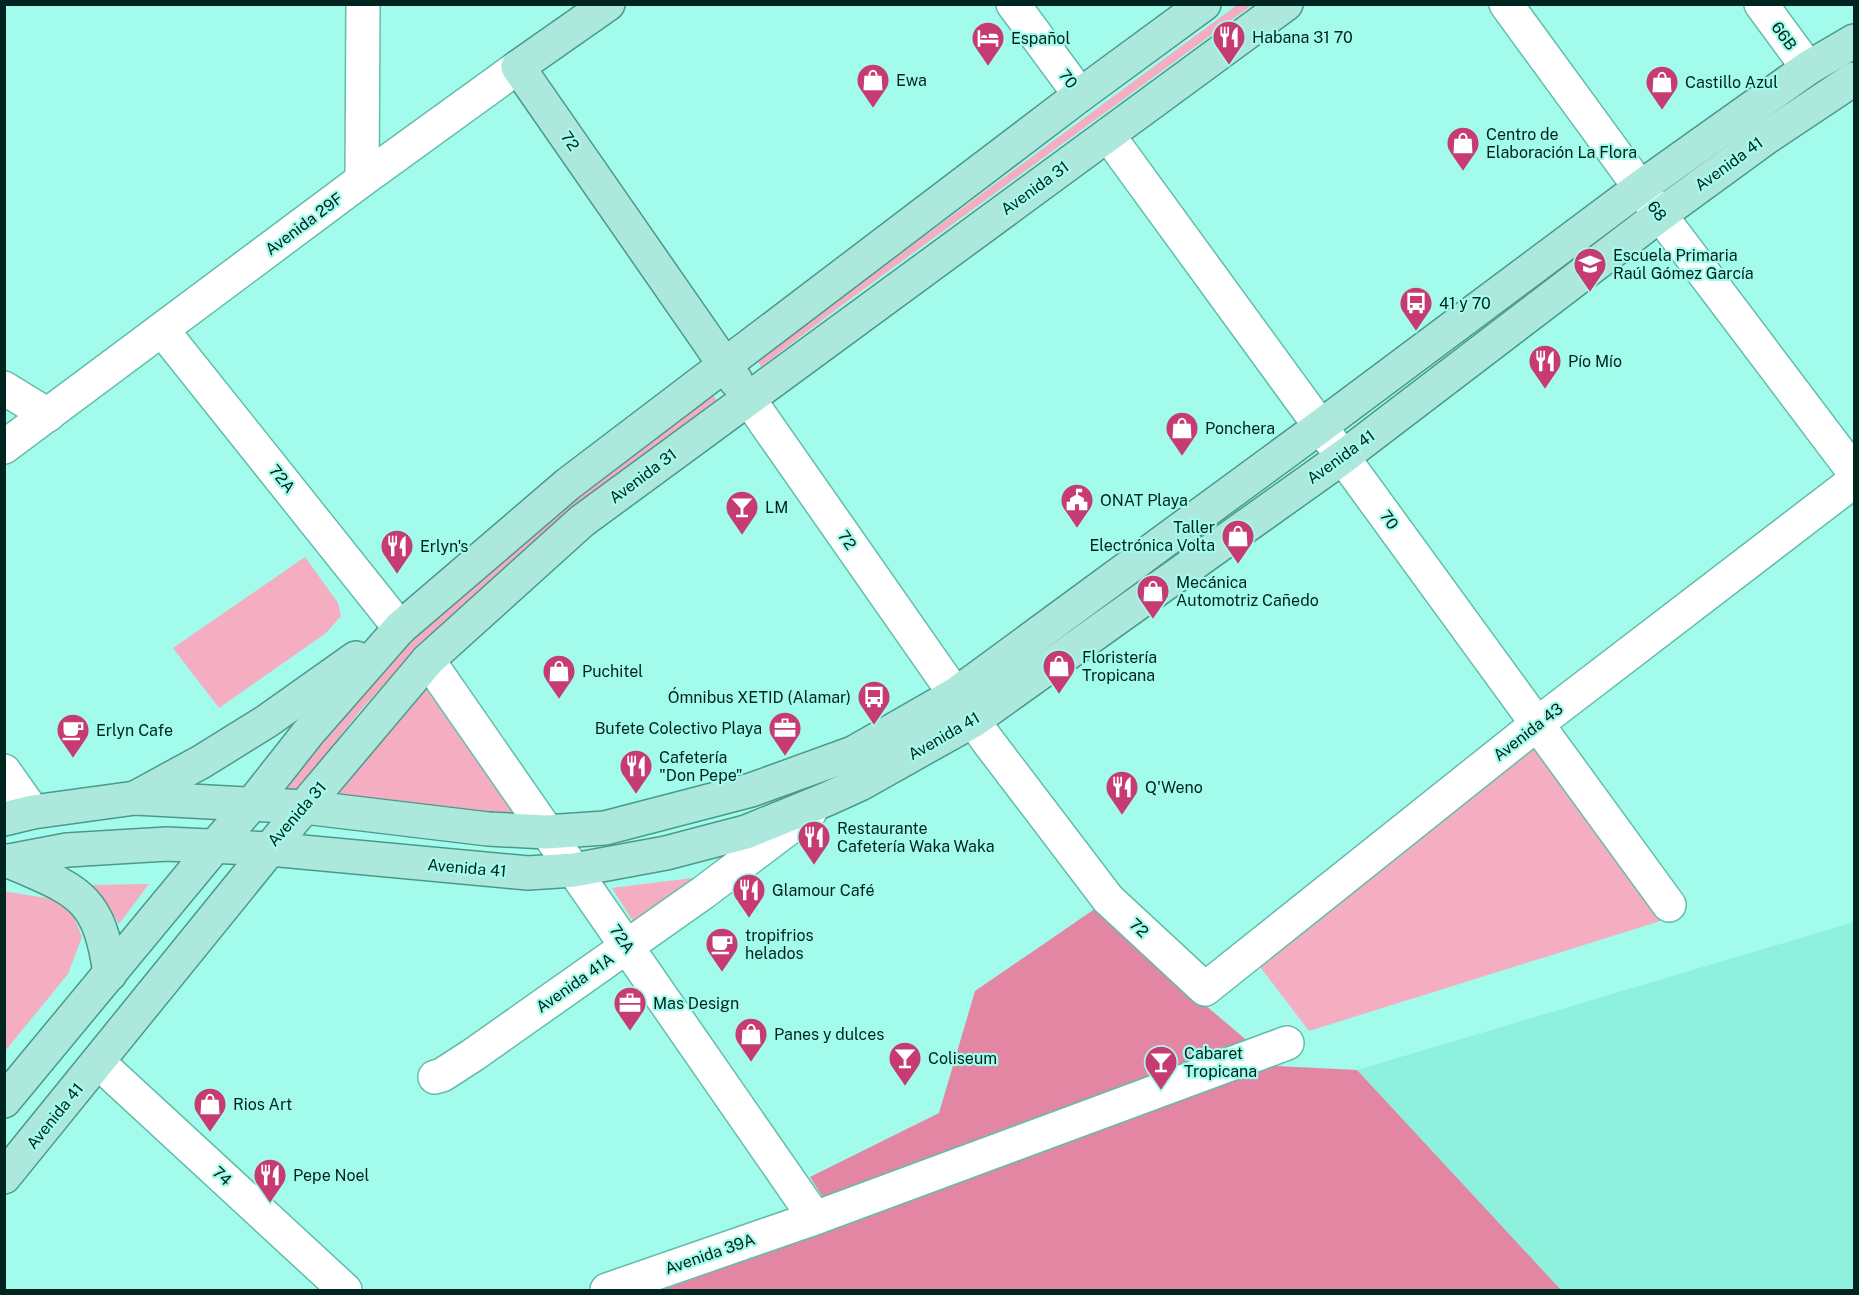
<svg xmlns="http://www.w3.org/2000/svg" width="1859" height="1295" viewBox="0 0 1859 1295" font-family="'Public Sans',sans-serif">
<rect width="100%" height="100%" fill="#a3fceb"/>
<polygon fill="#8df1de" points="1854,922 1854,1290 1561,1290 1357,1070"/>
<g fill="#f5adc2">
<polygon points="1237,5 1252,5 842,305 761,367 757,360"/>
<polygon points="712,394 717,400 571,511 494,577 418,647 359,712 297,791 285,790 362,695 411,642 579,495"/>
<polygon points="305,557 338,603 341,616 326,633 219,708 173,648"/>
<polygon points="428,660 546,832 304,807"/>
<polygon points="1536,741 1670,918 1309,1031 1258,964"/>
<polygon points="692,878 680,893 633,921 612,888"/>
<polygon points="149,884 119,924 109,908 91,885"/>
<polygon points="9,892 52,899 72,912 82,937 68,974 5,1051 4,893"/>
</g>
<polygon fill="#e286a3" points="1099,906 1198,999 1277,1066 1357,1070 1561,1290 662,1290 841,1226 810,1177 939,1113 975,991"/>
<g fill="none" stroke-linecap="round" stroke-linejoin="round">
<g stroke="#63bdac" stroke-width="36">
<g id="minor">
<polyline points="1013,4 1080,95"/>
<polyline points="1506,4 1660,215 1854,472"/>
<polyline points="1761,4 1808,68"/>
<polyline points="1108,135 1669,905"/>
<polyline points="362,180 363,4"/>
<polyline points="163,331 400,628"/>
<polyline points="4,388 48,415"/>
<polyline points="748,398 987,740 1108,899 1205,989 1537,724 1854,481"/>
<polyline points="4,447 362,180 518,67"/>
<polyline points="428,660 815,1218"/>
<polyline points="4,771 33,812"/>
<polyline points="98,1062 345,1290"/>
<polyline points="435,1077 442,1075 473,1055 704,892 810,812"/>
<polyline points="607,1290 815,1218 1287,1043"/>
</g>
</g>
<g stroke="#4b998b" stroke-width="36">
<g id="major">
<polyline points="608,4 518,67 736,381"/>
<polyline points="135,798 201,762 267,721 356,658"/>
<polyline points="4,819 33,812 135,798 304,807 488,829 546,832 605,828 751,790 853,753 956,694 1321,426 1641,187 1808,68 1854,41"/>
<path d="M9,861C77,891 99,894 110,974"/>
<polyline points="4,862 67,850 167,844 270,849 528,873 574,870 666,853 746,832 827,799 860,784 974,720 1343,457 1660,215 1767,137 1854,79"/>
<polyline points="4,1101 215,846 252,804 308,733 400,628 568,484 1080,95 1204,4"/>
<polyline points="4,1177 304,807 428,660 582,521 1286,4"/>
</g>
</g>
<use href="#minor" stroke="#fff" stroke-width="33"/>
<use href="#major" stroke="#ace8dc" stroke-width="33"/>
</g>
<defs>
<g id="restaurant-pin" transform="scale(1.725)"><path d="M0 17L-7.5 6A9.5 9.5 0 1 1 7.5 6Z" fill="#c63b72" stroke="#a3fceb"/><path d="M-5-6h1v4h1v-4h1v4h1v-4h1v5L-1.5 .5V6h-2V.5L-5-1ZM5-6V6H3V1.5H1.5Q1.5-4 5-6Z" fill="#fff"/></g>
<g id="hotel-pin" transform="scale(1.725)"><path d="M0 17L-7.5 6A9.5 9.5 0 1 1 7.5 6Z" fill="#c63b72" stroke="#a3fceb"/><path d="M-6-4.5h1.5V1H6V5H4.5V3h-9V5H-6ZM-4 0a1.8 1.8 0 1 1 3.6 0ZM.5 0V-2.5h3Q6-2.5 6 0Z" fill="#fff"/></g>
<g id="shop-pin" transform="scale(1.725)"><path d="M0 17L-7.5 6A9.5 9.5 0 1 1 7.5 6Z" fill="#c63b72" stroke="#a3fceb"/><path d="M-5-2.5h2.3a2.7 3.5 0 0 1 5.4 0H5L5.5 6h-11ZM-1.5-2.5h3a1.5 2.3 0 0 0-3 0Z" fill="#fff"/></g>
<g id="school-pin" transform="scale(1.725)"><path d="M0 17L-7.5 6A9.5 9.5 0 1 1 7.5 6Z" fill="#c63b72" stroke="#a3fceb"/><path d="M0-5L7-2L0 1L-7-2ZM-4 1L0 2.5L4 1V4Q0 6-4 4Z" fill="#fff"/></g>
<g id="bus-pin" transform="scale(1.725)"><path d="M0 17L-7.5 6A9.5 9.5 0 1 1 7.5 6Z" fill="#c63b72" stroke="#a3fceb"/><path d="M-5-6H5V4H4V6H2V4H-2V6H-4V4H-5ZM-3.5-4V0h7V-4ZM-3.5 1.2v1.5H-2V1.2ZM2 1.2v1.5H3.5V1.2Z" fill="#fff"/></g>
<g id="civic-pin" transform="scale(1.725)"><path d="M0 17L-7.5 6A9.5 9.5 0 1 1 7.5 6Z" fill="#c63b72" stroke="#a3fceb"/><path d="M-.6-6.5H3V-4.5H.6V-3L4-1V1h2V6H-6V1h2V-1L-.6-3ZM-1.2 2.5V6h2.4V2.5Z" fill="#fff"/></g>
<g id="bar-pin" transform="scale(1.725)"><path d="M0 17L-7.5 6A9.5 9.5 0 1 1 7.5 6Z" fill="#c63b72" stroke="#a3fceb"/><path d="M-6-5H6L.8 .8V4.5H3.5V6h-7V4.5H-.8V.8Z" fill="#fff"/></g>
<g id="office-pin" transform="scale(1.725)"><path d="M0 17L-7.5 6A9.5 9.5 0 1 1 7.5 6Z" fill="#c63b72" stroke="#a3fceb"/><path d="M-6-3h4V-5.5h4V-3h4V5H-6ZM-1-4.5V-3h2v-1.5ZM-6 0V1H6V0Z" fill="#fff"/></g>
<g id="cafe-pin" transform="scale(1.725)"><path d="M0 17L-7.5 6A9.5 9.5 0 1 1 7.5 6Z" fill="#c63b72" stroke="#a3fceb"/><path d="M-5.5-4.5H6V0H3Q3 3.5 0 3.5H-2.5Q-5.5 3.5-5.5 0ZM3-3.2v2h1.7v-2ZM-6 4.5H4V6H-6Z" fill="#fff"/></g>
</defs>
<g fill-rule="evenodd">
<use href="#restaurant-pin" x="1229" y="37"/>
<use href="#hotel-pin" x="988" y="38"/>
<use href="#shop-pin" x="873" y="80"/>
<use href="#shop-pin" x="1662" y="82"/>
<use href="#shop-pin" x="1463" y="143"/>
<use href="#school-pin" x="1590" y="264"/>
<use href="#bus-pin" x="1416" y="303"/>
<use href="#restaurant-pin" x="1545" y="361"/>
<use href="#shop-pin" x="1182" y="428"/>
<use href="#civic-pin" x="1077" y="500"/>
<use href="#bar-pin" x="742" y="507"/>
<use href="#shop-pin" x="1238" y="536"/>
<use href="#restaurant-pin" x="397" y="546"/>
<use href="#shop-pin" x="1153" y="591"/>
<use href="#shop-pin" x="1059" y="666"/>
<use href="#shop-pin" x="559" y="671"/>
<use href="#bus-pin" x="874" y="697"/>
<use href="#office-pin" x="785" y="728"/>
<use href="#cafe-pin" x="73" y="730"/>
<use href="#restaurant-pin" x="636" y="766"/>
<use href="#restaurant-pin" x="1122" y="787"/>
<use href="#restaurant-pin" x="814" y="837"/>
<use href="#restaurant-pin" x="749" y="890"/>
<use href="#cafe-pin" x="722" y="944"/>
<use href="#office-pin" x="630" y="1003"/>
<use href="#shop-pin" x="751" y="1034"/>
<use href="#bar-pin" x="905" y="1058"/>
<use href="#bar-pin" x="1161" y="1062"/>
<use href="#shop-pin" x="210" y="1104"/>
<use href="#restaurant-pin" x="270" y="1175"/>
</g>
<g text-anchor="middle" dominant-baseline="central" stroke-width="4.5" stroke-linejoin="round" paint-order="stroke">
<g font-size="16" fill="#00241f" stroke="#a3fceb">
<text transform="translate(1784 36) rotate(53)">66B</text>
<text transform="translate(1068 79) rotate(53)">70</text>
<text transform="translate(570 141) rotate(55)">72</text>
<text transform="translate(1729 164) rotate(-36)">Avenida 41</text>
<text transform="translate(1035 188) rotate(-36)">Avenida 31</text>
<text transform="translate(1657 211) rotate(54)">68</text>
<text transform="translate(304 224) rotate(-37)">Avenida 29F</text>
<text transform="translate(1341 457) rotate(-36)">Avenida 41</text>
<text transform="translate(643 476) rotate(-37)">Avenida 31</text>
<text transform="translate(282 479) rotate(51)">72A</text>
<text transform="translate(1389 520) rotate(54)">70</text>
<text transform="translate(847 540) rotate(55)">72</text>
<text transform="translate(1528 732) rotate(-38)">Avenida 43</text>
<text transform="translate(944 736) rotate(-30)">Avenida 41</text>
<text transform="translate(297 814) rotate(-49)">Avenida 31</text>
<text transform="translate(467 868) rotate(5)">Avenida 41</text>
<text transform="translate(1139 928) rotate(43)">72</text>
<text transform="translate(622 939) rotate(55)">72A</text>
<text transform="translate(575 983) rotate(-35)">Avenida 41A</text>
<text transform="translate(55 1116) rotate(-51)">Avenida 41</text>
<text transform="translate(222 1176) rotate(43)">74</text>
<text transform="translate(710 1254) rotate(-19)">Avenida 39A</text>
</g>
<g font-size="16" fill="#00241f" stroke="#a3fceb" text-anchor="start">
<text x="1252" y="37">Habana 31 70</text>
<text x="1011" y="38">Español</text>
<text x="896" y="80">Ewa</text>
<text x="1685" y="82">Castillo Azul</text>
<text x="1486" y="134">Centro de<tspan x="1486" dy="18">Elaboración La Flora</tspan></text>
<text x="1613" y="255">Escuela Primaria<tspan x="1613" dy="18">Raúl Gómez García</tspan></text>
<text x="1439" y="303">41 y 70</text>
<text x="1568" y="361">Pío Mío</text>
<text x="1205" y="428">Ponchera</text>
<text x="1100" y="500">ONAT Playa</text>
<text x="765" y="507">LM</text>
<text x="1215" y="527" text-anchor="end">Taller<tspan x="1215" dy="18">Electrónica Volta</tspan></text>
<text x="420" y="546">Erlyn's</text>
<text x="1176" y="582">Mecánica<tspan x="1176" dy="18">Automotriz Cañedo</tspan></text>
<text x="1082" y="657">Floristería<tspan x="1082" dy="18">Tropicana</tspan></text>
<text x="582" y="671">Puchitel</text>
<text x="851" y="697" text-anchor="end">Ómnibus XETID (Alamar)</text>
<text x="762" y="728" text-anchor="end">Bufete Colectivo Playa</text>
<text x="96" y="730">Erlyn Cafe</text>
<text x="659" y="757">Cafetería<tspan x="659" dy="18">"Don Pepe"</tspan></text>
<text x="1145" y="787">Q'Weno</text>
<text x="837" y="828">Restaurante<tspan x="837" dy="18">Cafetería Waka Waka</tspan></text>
<text x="772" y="890">Glamour Café</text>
<text x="745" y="935">tropifrios<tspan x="745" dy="18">helados</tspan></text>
<text x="653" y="1003">Mas Design</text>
<text x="774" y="1034">Panes y dulces</text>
<text x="1184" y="1053">Cabaret<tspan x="1184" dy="18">Tropicana</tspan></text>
<text x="928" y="1058">Coliseum</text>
<text x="233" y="1104">Rios Art</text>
<text x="293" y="1175">Pepe Noel</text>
</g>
</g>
<rect width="1859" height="1295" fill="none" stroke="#00241f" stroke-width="12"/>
</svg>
